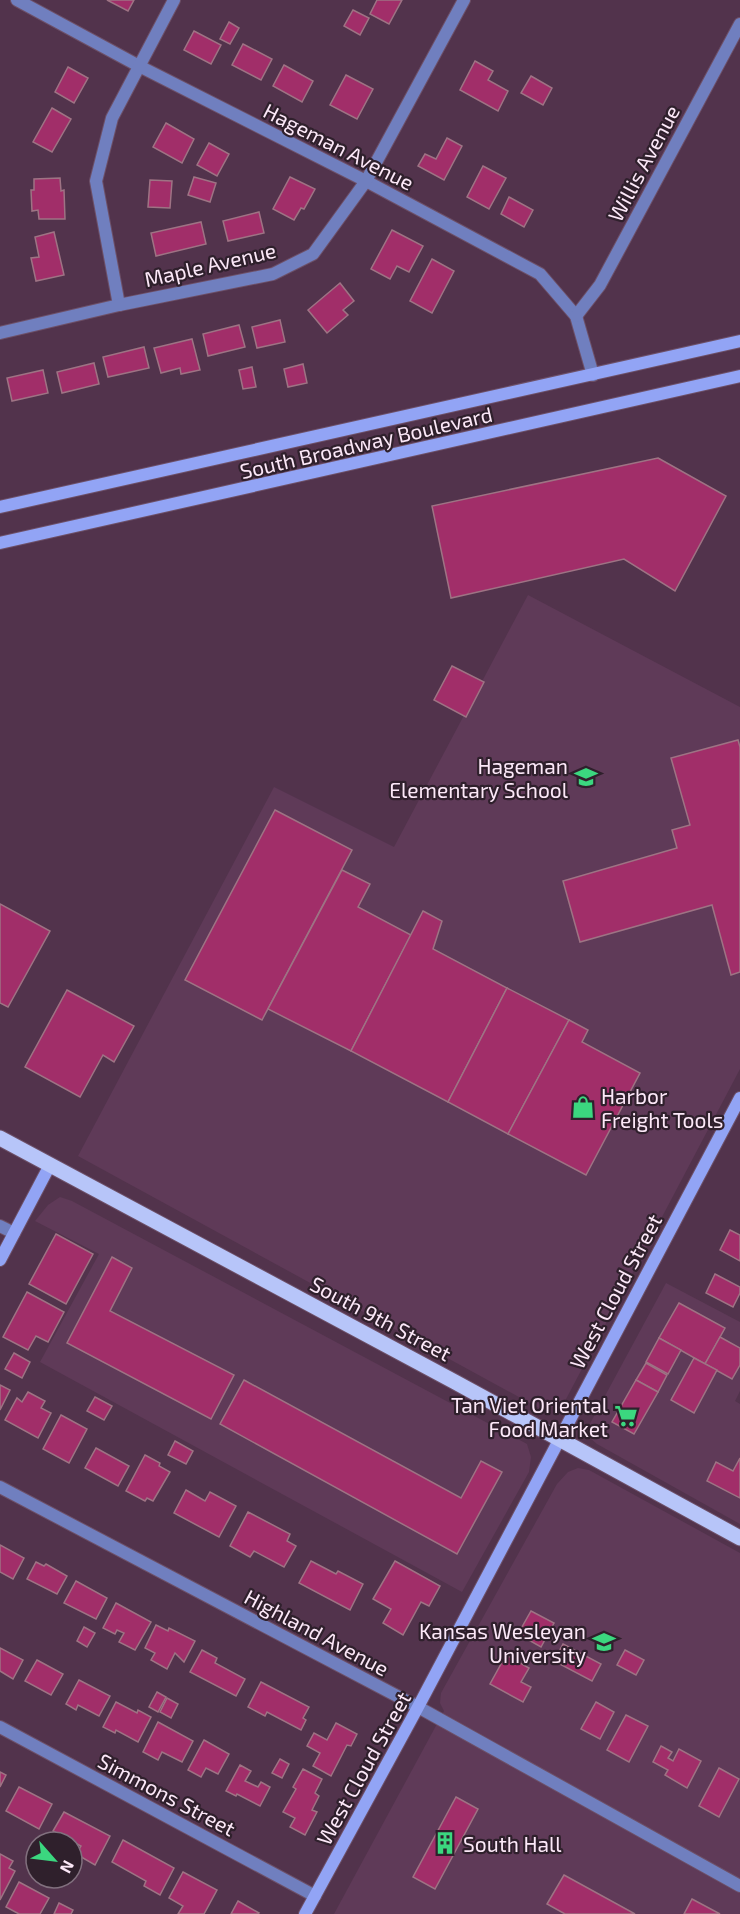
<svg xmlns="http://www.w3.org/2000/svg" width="740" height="1914" viewBox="0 0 740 1914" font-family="'Exo 2',sans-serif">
<rect width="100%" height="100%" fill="#52334c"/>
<g fill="#5f3a58">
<polygon points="528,595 740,707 740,1069 565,1401 555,1407 539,1408 78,1156 274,787 394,847"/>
<polygon points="60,1197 72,1201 527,1444 531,1457 529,1472 462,1592 40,1362 99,1254 35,1221 48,1205"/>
<polygon points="666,1283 740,1322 740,1391 735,1401 740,1404 740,1524 597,1444 589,1437 586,1431"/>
<polygon points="578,1468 589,1470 740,1553 740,1914 334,1914 444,1711 440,1703 441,1693 557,1484 568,1472"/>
</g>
<g fill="#a12e69" stroke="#9e7384" stroke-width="1.5">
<polygon points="107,0 134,0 128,11"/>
<polygon points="377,0 402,0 389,24 370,14"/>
<polygon points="353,10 369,18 360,35 344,26"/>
<polygon points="229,22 239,28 230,44 220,39"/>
<polygon points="194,31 221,45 211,64 184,50"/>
<polygon points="243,44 272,59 261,80 232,65"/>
<polygon points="475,61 493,71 488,80 508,91 498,111 460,90"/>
<polygon points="284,65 313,81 302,102 273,86"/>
<polygon points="68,67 88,78 74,103 55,92"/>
<polygon points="346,75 373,89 357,119 330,105"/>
<polygon points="531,76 552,88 543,105 521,93"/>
<polygon points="52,108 71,119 52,152 33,142"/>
<polygon points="166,123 194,139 182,163 153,147"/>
<polygon points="447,138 462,146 444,180 418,166 425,154 436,159"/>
<polygon points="209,143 229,154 217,176 197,165"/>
<polygon points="483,166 506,178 489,209 467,197"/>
<polygon points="194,177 216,183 210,202 188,195"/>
<polygon points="290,177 315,189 304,209 301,208 294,220 273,209"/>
<polygon points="60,178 61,191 64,190 65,219 39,219 38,210 32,211 31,190 34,190 34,179"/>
<polygon points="150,180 172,181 170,208 148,207"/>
<polygon points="509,197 533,210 524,227 501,214"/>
<polygon points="259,212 264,233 228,241 223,221"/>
<polygon points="201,222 206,244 156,256 151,233"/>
<polygon points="392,230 423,246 409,272 397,266 390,279 371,269"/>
<polygon points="54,232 64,275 36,281 31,258 39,257 35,237"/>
<polygon points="432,259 454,271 432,313 410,301"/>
<polygon points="340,283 354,301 343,310 348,315 327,333 308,310"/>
<polygon points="280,320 285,342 257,348 252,327"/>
<polygon points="239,325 245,347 208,356 203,334"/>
<polygon points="192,339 200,370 181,374 180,368 161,373 154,348"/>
<polygon points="144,347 149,368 108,377 103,357"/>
<polygon points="94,363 99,384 62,393 57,372"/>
<polygon points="303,364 307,383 288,387 284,369"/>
<polygon points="252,367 256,387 243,389 239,370"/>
<polygon points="43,370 48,393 12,401 7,378"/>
<polygon points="658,458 726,496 675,591 624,559 451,598 432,506"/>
<polygon points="452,666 484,682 466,717 434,700"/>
<polygon points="738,740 740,747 740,972 731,975 712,905 580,942 563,881 677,848 672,830 690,825 671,758"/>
<polygon points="275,810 352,850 262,1020 185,980"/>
<polygon points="342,870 370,884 358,907 411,935 351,1051 268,1009"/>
<polygon points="0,904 50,931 8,1007 0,1003"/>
<polygon points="423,911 442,921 433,949 507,988 448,1102 351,1051"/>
<polygon points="507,988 569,1020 508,1134 448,1102"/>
<polygon points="67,990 134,1026 114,1062 103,1055 80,1097 25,1067"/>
<polygon points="569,1020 588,1030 582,1042 640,1073 586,1175 508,1134"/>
<polygon points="730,1230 740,1235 740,1261 720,1250"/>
<polygon points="56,1234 93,1254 66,1304 29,1284"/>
<polygon points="112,1257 132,1268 110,1311 234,1375 211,1419 67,1343"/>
<polygon points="715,1274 740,1287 740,1293 733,1307 706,1293"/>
<polygon points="27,1292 64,1312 48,1342 36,1336 28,1350 3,1337"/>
<polygon points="679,1303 725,1328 705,1364 659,1338"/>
<polygon points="720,1337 740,1348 740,1365 732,1379 705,1364"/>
<polygon points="659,1338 681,1350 668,1374 646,1362"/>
<polygon points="14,1353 30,1362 22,1378 5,1369"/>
<polygon points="694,1358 717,1370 694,1413 671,1400"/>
<polygon points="646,1363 667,1375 658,1392 636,1380"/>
<polygon points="244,1380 461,1498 481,1461 502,1472 457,1554 220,1424"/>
<polygon points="636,1380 658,1392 634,1434 612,1422"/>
<polygon points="0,1385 10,1390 0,1410"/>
<polygon points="28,1392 45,1401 41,1408 51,1413 38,1438 5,1420 17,1398 22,1402"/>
<polygon points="95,1397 112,1406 104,1420 87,1411"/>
<polygon points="61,1415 87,1429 69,1463 43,1449"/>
<polygon points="175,1441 193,1451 186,1464 168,1455"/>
<polygon points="96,1448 129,1466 118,1486 85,1468"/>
<polygon points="145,1455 160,1463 159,1466 170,1472 153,1501 147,1498 145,1501 126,1491"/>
<polygon points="740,1458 740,1498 707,1481 716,1462 733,1471"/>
<polygon points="186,1490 205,1501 210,1492 236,1506 219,1537 174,1513"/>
<polygon points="248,1512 290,1534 287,1541 296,1546 284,1567 254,1551 250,1557 230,1546"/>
<polygon points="0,1545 24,1558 13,1579 0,1572"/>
<polygon points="311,1561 336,1574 338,1571 363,1584 350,1610 299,1583"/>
<polygon points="395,1561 440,1586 429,1606 421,1602 403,1635 383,1623 391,1609 373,1599"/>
<polygon points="36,1562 44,1566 46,1564 67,1576 57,1594 27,1579"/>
<polygon points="76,1581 107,1598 96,1619 64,1603"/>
<polygon points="116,1603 151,1622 135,1650 119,1642 124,1633 117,1630 115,1634 103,1628"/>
<polygon points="531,1611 554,1623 541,1647 518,1634"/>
<polygon points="156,1625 168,1631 169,1628 195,1641 184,1662 175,1653 167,1669 151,1660 155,1653 145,1648"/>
<polygon points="84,1627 95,1633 87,1647 77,1641"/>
<polygon points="563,1644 601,1664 592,1681 554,1661"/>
<polygon points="0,1648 23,1660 13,1679 0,1671"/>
<polygon points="202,1650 217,1658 215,1663 245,1679 236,1696 190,1672"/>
<polygon points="625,1650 644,1660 636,1675 617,1665"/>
<polygon points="506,1655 529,1668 521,1682 531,1687 523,1702 490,1684"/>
<polygon points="37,1660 63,1674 51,1695 25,1681"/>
<polygon points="79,1680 110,1696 99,1716 78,1705 76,1710 66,1704"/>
<polygon points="261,1682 309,1707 303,1718 306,1720 301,1730 267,1712 265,1716 248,1707"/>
<polygon points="157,1692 166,1697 158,1712 149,1707"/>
<polygon points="167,1698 178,1704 171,1718 160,1712"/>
<polygon points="116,1702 137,1713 138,1710 151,1717 138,1742 116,1730 115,1733 103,1727"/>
<polygon points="596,1702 614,1712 600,1739 581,1729"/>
<polygon points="626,1715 648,1726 629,1762 607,1750"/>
<polygon points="158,1722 193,1741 182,1762 162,1752 158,1760 143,1752"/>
<polygon points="336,1723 357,1734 351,1746 347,1745 331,1776 313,1766 320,1753 307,1746 314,1733 327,1740"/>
<polygon points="204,1740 229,1754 218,1774 206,1768 201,1777 188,1770"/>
<polygon points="661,1746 672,1752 668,1758 673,1761 679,1749 701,1761 687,1788 665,1775 668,1770 653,1762"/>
<polygon points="280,1759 289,1764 282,1778 272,1773"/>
<polygon points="240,1765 251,1771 245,1781 258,1787 261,1782 270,1787 260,1806 237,1794 236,1796 226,1791"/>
<polygon points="719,1768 739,1779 719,1817 699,1806"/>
<polygon points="303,1769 322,1779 315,1793 319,1796 312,1810 317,1812 305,1835 290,1827 295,1818 283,1812 296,1789 293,1787"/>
<polygon points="0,1772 6,1775 0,1787"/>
<polygon points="19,1787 52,1804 39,1829 6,1811"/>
<polygon points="456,1797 478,1809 435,1889 413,1877"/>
<polygon points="64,1812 110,1836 95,1865 76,1854 81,1846 53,1831"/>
<polygon points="123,1840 174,1868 160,1895 144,1886 146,1881 112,1862"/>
<polygon points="0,1854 13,1861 9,1868 15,1871 0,1900"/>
<polygon points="183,1872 217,1890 204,1914 178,1914 183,1906 169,1898"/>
<polygon points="564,1875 635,1914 565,1914 547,1904"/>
<polygon points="19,1882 49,1898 40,1914 19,1914 6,1907"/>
<polygon points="692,1899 720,1914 684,1914"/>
<polygon points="238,1901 259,1913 258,1914 231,1914"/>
<polygon points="59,1903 73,1910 71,1914 54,1914"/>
</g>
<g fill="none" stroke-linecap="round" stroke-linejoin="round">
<g stroke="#6d5068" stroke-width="14">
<g id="street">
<polyline points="17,0 139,66 366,181 540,274 576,316 593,375"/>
<polyline points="119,305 96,181 112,118 174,0"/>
<polyline points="576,316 600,285 740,24"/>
<polyline points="0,333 119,305 273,274 313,254 366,181 464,0"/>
<polyline points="0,1226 14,1233"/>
<polyline points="0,1487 418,1707 740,1886"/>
<polyline points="0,1727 315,1896"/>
</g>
</g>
<g stroke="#6d5068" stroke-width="14">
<g id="secondary">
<polyline points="0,507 740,341"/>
<polyline points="0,543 740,376"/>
<polyline points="0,1260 50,1165"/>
<polyline points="305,1914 418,1707 740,1098"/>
</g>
</g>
<g stroke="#6d5068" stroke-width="17">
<polyline id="primary" points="0,1138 455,1382 740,1538"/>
</g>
<use href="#street" stroke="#707fbf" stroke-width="12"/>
<use href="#secondary" stroke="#92a4f5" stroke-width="12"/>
<use href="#primary" stroke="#b7c5f9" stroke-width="15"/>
</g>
<defs>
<g id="school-bare" transform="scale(1.8)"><path d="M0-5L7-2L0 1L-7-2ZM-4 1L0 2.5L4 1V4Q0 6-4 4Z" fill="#3bd77f" stroke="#2f202c" stroke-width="2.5" paint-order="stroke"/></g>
<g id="shop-bare" transform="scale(1.8)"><path d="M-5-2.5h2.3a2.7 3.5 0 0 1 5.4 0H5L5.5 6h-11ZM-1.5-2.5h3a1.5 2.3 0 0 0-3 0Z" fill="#3bd77f" stroke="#2f202c" stroke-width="2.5" paint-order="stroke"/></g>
<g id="supermarket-bare" transform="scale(1.8)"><path d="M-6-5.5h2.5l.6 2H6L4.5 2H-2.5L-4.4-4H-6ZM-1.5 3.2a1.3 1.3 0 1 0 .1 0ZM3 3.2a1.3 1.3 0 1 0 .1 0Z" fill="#3bd77f" stroke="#2f202c" stroke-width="2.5" paint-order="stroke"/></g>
<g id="university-bare" transform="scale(1.8)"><path d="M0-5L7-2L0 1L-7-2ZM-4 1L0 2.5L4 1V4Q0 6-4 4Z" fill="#3bd77f" stroke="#2f202c" stroke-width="2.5" paint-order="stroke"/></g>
<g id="building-bare" transform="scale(1.8)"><path d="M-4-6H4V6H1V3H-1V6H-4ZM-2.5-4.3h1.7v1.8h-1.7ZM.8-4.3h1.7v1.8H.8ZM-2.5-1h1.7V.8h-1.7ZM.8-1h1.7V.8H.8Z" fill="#3bd77f" stroke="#2f202c" stroke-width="2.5" paint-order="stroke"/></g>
</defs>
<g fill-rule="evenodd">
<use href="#school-bare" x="586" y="777"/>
<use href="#shop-bare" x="583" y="1107"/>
<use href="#supermarket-bare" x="626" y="1416"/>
<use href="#university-bare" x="604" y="1642"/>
<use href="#building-bare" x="445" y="1843"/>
</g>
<g text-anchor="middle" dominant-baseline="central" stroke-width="4.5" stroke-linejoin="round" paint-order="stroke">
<g font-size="21" fill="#fce8f8" stroke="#2f202c">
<text transform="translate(339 146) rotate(27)">Hageman Avenue</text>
<text transform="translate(643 163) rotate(-62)">Willis Avenue</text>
<text transform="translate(210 264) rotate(-13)">Maple Avenue</text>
<text transform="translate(366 442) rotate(-13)">South Broadway Boulevard</text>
<text transform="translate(615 1291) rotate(-62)">West Cloud Street</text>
<text transform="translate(381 1318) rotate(28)">South 9th Street</text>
<text transform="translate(317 1632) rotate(28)">Highland Avenue</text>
<text transform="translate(363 1768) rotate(-61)">West Cloud Street</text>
<text transform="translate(167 1794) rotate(28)">Simmons Street</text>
</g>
<g font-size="21" fill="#fce8f8" stroke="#2f202c" text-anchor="end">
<text x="568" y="765">Hageman<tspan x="568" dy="24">Elementary School</tspan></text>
<text x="601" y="1095" text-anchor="start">Harbor<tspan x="601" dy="24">Freight Tools</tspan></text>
<text x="608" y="1404">Tan Viet Oriental<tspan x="608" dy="24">Food Market</tspan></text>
<text x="586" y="1630">Kansas Wesleyan<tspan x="586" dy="24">University</tspan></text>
<text x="463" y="1843" text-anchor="start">South Hall</text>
</g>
</g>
<g transform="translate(54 1860) rotate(118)"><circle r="28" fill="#2f202c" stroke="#81707e" stroke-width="1.5"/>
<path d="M0-4.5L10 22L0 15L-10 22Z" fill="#3bd77f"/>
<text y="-9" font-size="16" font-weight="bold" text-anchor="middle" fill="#fce8f8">N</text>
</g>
</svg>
